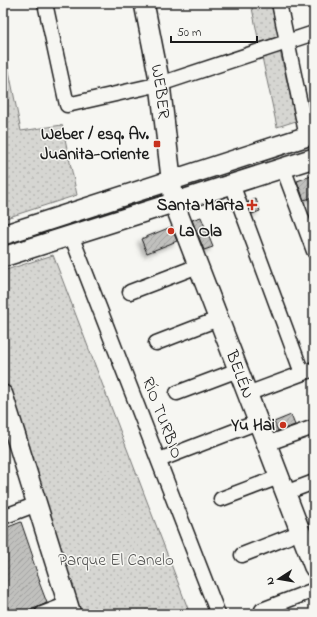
<svg xmlns="http://www.w3.org/2000/svg" width="317" height="617" viewBox="0 0 317 617" font-family="'Indie Flower',sans-serif">
<defs>
<pattern id="green-dots" width="8" height="8" patternUnits="userSpaceOnUse"><rect width="8" height="8" fill="#d6d6d2"/><path d="M2 2h.1M6 6h.1" fill="none" stroke="#b7b7b4" stroke-width="1.8" stroke-linecap="round"/></pattern>
<pattern id="building-hatch" width="6" height="6" patternUnits="userSpaceOnUse"><rect width="6" height="6" fill="#c0c0bd"/><path d="M-1 1l2-2M0 6l6-6M5 7l2-2" fill="none" stroke="#a4a4a2"/></pattern>
<filter id="shadow"><feDropShadow dx="-3.5" dy="3.5" stdDeviation="2" flood-color="#0004"/></filter>
</defs>
<rect width="100%" height="100%" fill="#f6f6f2"/>
<filter id="ink" filterUnits="userSpaceOnUse"><feTurbulence type="fractalNoise" baseFrequency=".025" numOctaves="2"/><feDisplacementMap in="SourceGraphic" scale="8" xChannelSelector="R" yChannelSelector="G"/><feConvolveMatrix kernelMatrix="1 2 1 2 8 2 1 2 1" color-interpolation-filters="sRGB"/></filter>
<g filter="url(#ink)">
<g fill="url(#green-dots)" stroke="#797977">
<polygon points="251,3 271,3 279,37 259,43"/>
<polygon points="3,41 21,131 62,125 77,195 3,219"/>
<polygon points="280,51 296,121 277,127 262,57"/>
<polygon points="53,255 190,614 80,614 3,373 3,271"/>
</g>
<g fill="url(#building-hatch)" stroke="#1c1c1c" filter="url(#shadow)">
<polygon points="314,175 314,197 304,200 297,181"/>
<polygon points="256,199 260,211 252,214 248,202"/>
<polygon points="201,217 213,247 204,250 192,220"/>
<polygon points="171,227 177,241 147,253 141,239"/>
<polygon points="291,415 295,425 278,431 274,422"/>
<polygon points="21,522 33,557 32,558 40,581 39,582 47,603 22,614 3,614 3,529"/>
</g>
<g fill="none" stroke-linecap="round" stroke-linejoin="round">
<g stroke="#1c1c1c" stroke-width="17">
<g id="street">
<polyline points="45,3 67,105 160,84 314,33"/>
<polyline points="279,3 307,137"/>
<polyline points="283,168 314,251"/>
<polyline points="232,184 302,373"/>
<polyline points="71,235 218,614"/>
<polyline points="130,292 198,266"/>
<polyline points="156,343 218,319"/>
<polyline points="177,393 238,370"/>
<polyline points="247,394 314,369"/>
<polyline points="266,444 314,427"/>
<polyline points="159,460 258,422"/>
<polyline points="285,493 314,482"/>
<polyline points="221,499 279,477"/>
<polyline points="3,517 37,504"/>
<polyline points="242,555 301,532"/>
<polyline points="262,610 314,590"/>
<polyline points="42,614 68,604"/>
</g>
</g>
<g stroke="#1c1c1c" stroke-width="22">
<g id="secondary">
<path id="s1" d="M144,3L160,84L174,203L314,567"/>
<polyline points="3,235 314,134"/>
<polyline points="3,257 314,158"/>
<polyline points="3,395 71,614"/>
</g>
</g>
<use href="#street" stroke="#f6f6f2" stroke-width="14"/>
<use href="#secondary" stroke="#f6f6f2" stroke-width="19"/>
</g>
</g>
<g fill="#c8321e" stroke="#f6f6f2" stroke-width="1.5">
<rect x="153" y="140" width="8" height="8" rx="2"/>
<path d="M250 199h4v4h4v4h-4v4h-4v-4h-4v-4h4z"/>
<circle cx="171" cy="231" r="4"/>
<circle cx="283" cy="425" r="4"/>
</g>
<g text-anchor="middle" dominant-baseline="central" stroke-width="3" stroke-linejoin="round" paint-order="stroke">
<g font-size="17" fill="#1c1c1c" stroke="#f6f6f2">
<text stroke="none"><textPath href="#s1" startOffset="90">WEBER</textPath></text>
<text stroke="none"><textPath href="#s1" startOffset="386">BELÉN</textPath></text>
<text transform="translate(162 418) rotate(69)">RÍO TURBIO</text>
</g>
<g font-size="17" font-weight="bold" fill="#1c1c1c" stroke="#f6f6f2" text-anchor="end">
<text x="149" y="134">Weber / esq. Av.<tspan x="149" dy="20">Juanita-Oriente</tspan></text>
<text x="244" y="205">Santa Marta</text>
<text x="179" y="231" text-anchor="start">La Ola</text>
<text x="275" y="425">Yu Hai</text>
</g>
<g font-size="17" fill="#545453" stroke="#f6f6f2">
<text x="116" y="560">Parque El Canelo</text>
</g>
</g>
<rect width="317" height="617" fill="none" stroke="#f6f6f2" stroke-width="16"/>
<rect x="8" y="8" width="301" height="601" fill="none" stroke="#1c1c1c" stroke-width="1.5" filter="url(#ink)"/>
<g transform="translate(279 579) rotate(258)" stroke="#f6f6f2" stroke-width="3" paint-order="stroke">
<path d="M0-3L7 15L0 10L-7 15Z" fill="#1c1c1c"/>
<text y="-6" font-size="11" font-weight="bold" text-anchor="middle" fill="#1c1c1c">N</text>
</g>
<path d="M171 36v6h86v-6" fill="none" stroke="#1c1c1c" stroke-width="2"/>
<text x="177" y="36" font-size="12" fill="#1c1c1c" stroke="#f6f6f2" stroke-width="3" paint-order="stroke">50 m</text>
</svg>
